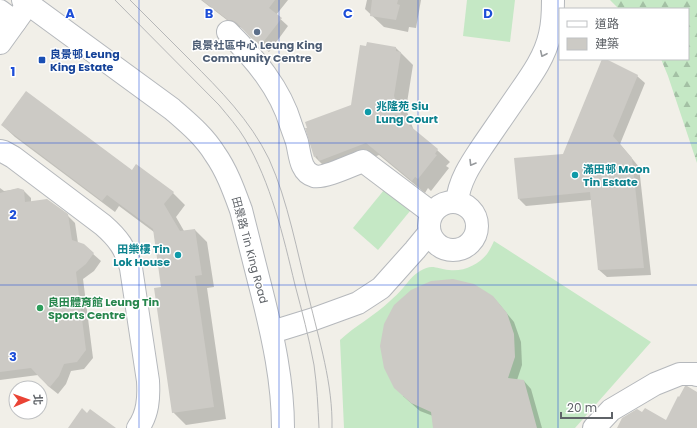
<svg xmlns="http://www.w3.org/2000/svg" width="697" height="428" viewBox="0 0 697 428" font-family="Poppins,'Noto Sans TC',sans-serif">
<defs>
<pattern id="forest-firs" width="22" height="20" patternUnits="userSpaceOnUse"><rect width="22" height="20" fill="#c5e8c5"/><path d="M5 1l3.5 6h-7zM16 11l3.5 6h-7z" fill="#a3c0a4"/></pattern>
</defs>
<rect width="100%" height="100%" fill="#f1efe8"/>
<g fill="#c5e8c5">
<polygon points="467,0 515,0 510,42 463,36"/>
<polygon points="384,190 410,211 378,250 353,228"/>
<path d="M494,241L651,342L575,428H344L340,340C355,326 374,316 390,301C394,297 399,293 403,288C408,282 413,275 420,271C432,263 437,269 449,270C463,272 478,265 487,254C490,250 492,245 494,241Z"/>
</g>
<polygon fill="url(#forest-firs)" points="610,0 697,0 697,163 668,76 661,59 688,59 688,9 619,9"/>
<g fill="#0003">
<polygon points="201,0 288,0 276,15 288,26 269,52 260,45 245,30 240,27 236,27"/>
<polygon points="367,0 421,0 416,28 409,27 408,32 384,27 365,9"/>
<polygon points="396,48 413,65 406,109 414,131 437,150 450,162 446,166 449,168 431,191 428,188 425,193 379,155 332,173 327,169 315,157 352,105"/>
<polygon points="603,59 637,76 645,83 620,144 639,167 651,275 607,277 599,270 591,200 526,206 519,199 564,155"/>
<polygon points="2,125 132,172 173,193 185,205 176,217 184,231 195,230 207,242 214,287 207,288 226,419 186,425 173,412 162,287 154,232 119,206 115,212 15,137"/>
<polygon points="0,188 4,191 18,189 23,190 31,198 31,202 67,215 75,223 78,243 83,245 101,261 94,271 83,279 93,358 84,369 71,371 66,384 58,394 48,386 38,375 0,380"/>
<polygon points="492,296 500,305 514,322 521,342 522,365 517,380 524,381 531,389 542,428 434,428 433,416 420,411 403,396"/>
</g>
<g fill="#cccac5">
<polygon points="202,0 275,0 269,8 282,18 261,45 251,38 237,23 232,20 228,20"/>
<polygon points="372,0 398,0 397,4 400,5 396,20 370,16"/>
<polygon points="367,42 396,47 396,51 401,52 394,96 404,121 438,149 435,154 437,155 418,179 415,177 412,181 366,143 319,161 317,156 314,157 305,128 307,128 305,122 351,105 360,45 366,46"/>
<polygon points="602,59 606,59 638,75 613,136 632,158 644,268 598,270 590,192 518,199 514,158 563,154"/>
<polygon points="26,91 132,170 136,164 174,192 164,204 180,231 195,229 202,275 195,276 214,407 172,413 154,288 161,287 153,229 107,195 102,201 1,125"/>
<polygon points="18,188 24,190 25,202 47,199 68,214 72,240 84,244 94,253 86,264 76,272 86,350 77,362 64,364 59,376 50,387 40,378 31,368 0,372 0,193 10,190"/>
<polygon points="453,279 474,284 493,296 507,313 514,334 515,357 508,378 524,380 537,428 433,428 431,412 411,403 394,388 384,368 380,346 384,324 394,305 411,290 431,281"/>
<polygon points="685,386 687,386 697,392 697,428 617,428 622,418 637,409 642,412 645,408 666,420 678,396 679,397"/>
<polygon points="82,408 87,413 90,409 116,428 68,428"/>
</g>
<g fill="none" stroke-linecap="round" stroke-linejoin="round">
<g stroke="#b5b8bc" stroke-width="24">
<g id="minor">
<path d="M23,0L172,109C188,123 204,136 215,154C227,171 234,191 241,210C248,238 255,265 262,293C273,337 283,382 283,428"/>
<polyline points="0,11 15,22"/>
<path d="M228,32C255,59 280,88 291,125C293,131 295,136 297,142C300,154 300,172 314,176C323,179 352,165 363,161L432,213"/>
<polyline points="0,43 28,4"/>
<path d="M0,151L4,152L13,157L103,225C118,238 126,249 131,268L148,381C149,398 148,414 138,428"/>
<circle cx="453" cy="226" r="24"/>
<path d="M457,202C459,180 472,162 484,144C495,128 506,112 517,96C531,76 545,57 550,34C553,22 553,11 553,0"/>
<polyline points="272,332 314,319 358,303 381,288 415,250 429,233"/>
<polyline points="594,428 611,410 655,384 680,374 696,374 697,375"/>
</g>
</g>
<use href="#minor" stroke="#fff" stroke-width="22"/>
<g stroke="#b6b7b8" stroke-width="1">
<path d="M115,0L219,105C228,116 238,127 245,139C271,183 283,235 295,285C302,311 309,338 314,365C317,386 318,407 319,428"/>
<path d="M130,0C150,20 170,40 190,60C220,90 250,120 269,159C288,201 297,252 309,298C319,340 333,384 332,428"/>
</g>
</g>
<defs><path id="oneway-chevron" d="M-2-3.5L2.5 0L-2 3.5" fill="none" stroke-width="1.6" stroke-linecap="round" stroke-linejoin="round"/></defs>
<g stroke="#979a9d">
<use href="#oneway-chevron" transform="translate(543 54) rotate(115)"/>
<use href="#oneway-chevron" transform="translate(472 163) rotate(121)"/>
</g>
<path fill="none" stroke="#1d4ed8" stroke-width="1" stroke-opacity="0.55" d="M139,0V428M279,0V428M418,0V428M558,0V428M0,143H697M0,285H697"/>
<circle fill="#5c6f8a" stroke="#fff" stroke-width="1.5" cx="257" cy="32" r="4"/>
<rect fill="#1a4fb4" stroke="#fff" stroke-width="1.5" x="38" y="56" width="8" height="8" rx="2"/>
<g fill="#0f9aa8" stroke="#fff" stroke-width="1.5">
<circle cx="368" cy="112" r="4"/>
<circle cx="575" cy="175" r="4"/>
<circle cx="178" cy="255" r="4"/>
</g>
<circle fill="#2e9e5b" stroke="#fff" stroke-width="1.5" cx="40" cy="308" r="4"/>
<g text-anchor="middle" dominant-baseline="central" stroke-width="3" stroke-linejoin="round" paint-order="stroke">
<g font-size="11" font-weight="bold" fill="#4e5e75" stroke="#fff">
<text x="257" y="45">良景社區中心 Leung King<tspan x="257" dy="13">Community Centre</tspan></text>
</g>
<g font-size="11" font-weight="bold" fill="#164399" stroke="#fff" text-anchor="start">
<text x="50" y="54">良景邨 Leung<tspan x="50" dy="13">King Estate</tspan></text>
</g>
<g font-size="11" font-weight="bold" fill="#0d838f" stroke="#fff" text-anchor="start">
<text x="376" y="106">兆隆苑 Siu<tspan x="376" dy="13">Lung Court</tspan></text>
<text x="583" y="169">滿田邨 Moon<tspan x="583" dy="13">Tin Estate</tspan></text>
<text x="170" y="249" text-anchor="end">田樂樓 Tin<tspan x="170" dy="13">Lok House</tspan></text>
</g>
<g font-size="11" fill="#5f6368" stroke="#fff">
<text transform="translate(250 250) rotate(75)">田景路 Tin King Road</text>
</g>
<g font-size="11" font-weight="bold" fill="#27864d" stroke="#fff" text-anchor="start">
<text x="48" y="302">良田體育館 Leung Tin<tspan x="48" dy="13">Sports Centre</tspan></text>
</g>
</g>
<g font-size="13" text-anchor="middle" font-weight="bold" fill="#1d4ed8" stroke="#fff" stroke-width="3" stroke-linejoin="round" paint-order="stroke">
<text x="70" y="18">A</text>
<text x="209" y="18">B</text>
<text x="348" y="18">C</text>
<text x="488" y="18">D</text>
<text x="13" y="76">1</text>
<text x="13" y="219">2</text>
<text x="13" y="361">3</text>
</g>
<rect x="559" y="8" width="130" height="52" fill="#ffffff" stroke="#bfc1c3"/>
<rect x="567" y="21" width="20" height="6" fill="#ffffff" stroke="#bfc1c3"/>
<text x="595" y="28" font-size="12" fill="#5f6368">道路</text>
<rect x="567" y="38" width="20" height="12" fill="#cccac5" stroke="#bfc1c3"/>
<text x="595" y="48" font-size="12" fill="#5f6368">建築</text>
<g transform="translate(28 400) rotate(88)"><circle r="19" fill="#ffffff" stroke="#bfc1c3"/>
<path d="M0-3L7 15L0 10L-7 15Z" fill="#ea4335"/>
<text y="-6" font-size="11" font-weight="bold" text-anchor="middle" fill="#5f6368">北</text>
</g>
<path d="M561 412v6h51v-6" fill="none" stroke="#5f6368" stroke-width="2"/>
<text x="567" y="412" font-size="12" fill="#5f6368" stroke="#ffffff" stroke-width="3" paint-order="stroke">20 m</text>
</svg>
